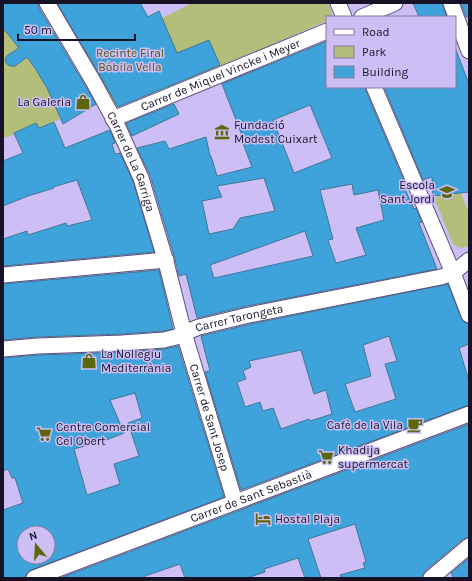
<svg xmlns="http://www.w3.org/2000/svg" width="472" height="581" viewBox="0 0 472 581" font-family="Karla,sans-serif">
<rect width="100%" height="100%" fill="#cdbff5"/>
<g fill="#b2be7a">
<polygon points="192,3 328,3 333,17 327,17 327,21 220,66 114,108 75,41 128,11 148,17 159,11 162,18"/>
<polygon points="3,28 35,68 47,88 60,119 39,128 38,127 3,138"/>
<path d="M457,190L461,193L469,213V246C463,248 458,249 453,244L434,198Z"/>
</g>
<g fill="#3ea3da" stroke="#407696" fill-rule="evenodd">
<polygon points="3,3 38,3 39,8 96,104 63,124 47,88 35,68 27,57 15,66 12,66 8,65 5,61 6,57 8,55 19,48 3,28"/>
<polygon points="57,3 140,3 148,17 159,11 177,53 209,40 220,65 118,107 101,77"/>
<polygon points="413,3 442,3 447,17 419,17"/>
<polygon points="461,3 469,3 469,17 466,17"/>
<path d="M327,41V87H365L366,91L406,186L404,187L414,209L416,208L422,222L419,223L437,269L247,306L197,318L186,274L179,276L175,259L150,175L137,148L165,141L169,149L206,137L210,156H211L217,176L252,167L241,138H243L222,84ZM310,105L332,158L294,173L273,120ZM264,178L275,211L240,218L233,229L209,234L202,201L222,197L217,186ZM352,184L354,195L378,190L384,220L356,228L366,255L336,263L328,240L333,239L320,190ZM305,231L313,256L214,278L210,265Z"/>
<polygon points="455,50 456,50 469,84 469,192 433,196 432,177 423,180 384,87 455,87"/>
<polygon points="174,104 179,114 132,136 126,123"/>
<polygon points="54,122 65,148 110,130 115,143 112,144 115,154 120,153 133,181 154,252 3,266 3,239 27,231 28,235 66,223 67,226 92,220 77,180 53,187 54,188 28,196 3,206 3,161 23,153 14,133 36,123 39,128"/>
<polygon points="159,270 173,329 163,331 122,334 37,337 3,340 3,284"/>
<path d="M448,284L461,318L464,322L469,324V344L459,348L469,381V405L466,406L241,490L205,372L210,371L201,336L251,324ZM389,336L397,361L385,364L396,399L355,412L345,384L371,376L363,345ZM301,350L314,394L326,390L332,414L310,421L309,419L281,429L273,408L263,411L260,402L245,407L237,382L246,379L243,371L251,367L249,361Z"/>
<path d="M178,346L224,497L31,570L27,573L25,578H3V510L23,503L15,478H12L8,469L3,471V358L39,355L123,352L165,349ZM135,393L142,418L128,423L139,456L114,464L120,484L87,495L74,449L109,439L124,433L110,400ZM24,533H48V557H24Z"/>
<polygon points="469,424 469,537 463,539 425,571 421,578 341,578 340,575 365,568 363,563 366,562 355,524 308,539 321,578 305,578 298,558 264,569 265,572 247,578 185,578 180,564 145,576 145,578 60,578"/>
<polygon points="469,558 469,578 454,578 451,573"/>
</g>
<g fill="none" stroke-linecap="round" stroke-linejoin="round">
<g stroke="#5c4f7e" stroke-width="17">
<g id="minor">
<path id="s1" d="M47,3L93,81L117,125L141,178L166,262L184,333L235,502"/>
<polyline points="338,3 344,17"/>
<polyline points="451,3 469,51"/>
<polyline points="362,17 395,3"/>
<polyline points="374,87 453,273 469,315"/>
<path id="s2" d="M113,119L327,31"/>
<polyline points="3,275 166,260"/>
<path id="s3" d="M3,349L38,346L122,343L164,340L176,337L184,333L199,327L249,315L441,277L453,273L469,260"/>
<path id="s4" d="M34,578L469,414"/>
<polyline points="431,578 469,546"/>
</g>
</g>
<use href="#minor" stroke="#fff" stroke-width="15"/>
</g>
<defs>
<g id="shop-bare" transform="scale(1.2)"><path d="M-5-2.5h2.3a2.7 3.5 0 0 1 5.4 0H5L5.5 6h-11ZM-1.5-2.5h3a1.5 2.3 0 0 0-3 0Z" fill="#5c670b" stroke="#cdbff5" stroke-width="2.5" paint-order="stroke"/></g>
<g id="museum-bare" transform="scale(1.2)"><path d="M0-6L6-3V-2H-6V-3ZM-5-1h2V3h-2ZM-1-1h2V3h-2ZM3-1h2V3H3ZM-6 4H6V6H-6Z" fill="#5c670b" stroke="#cdbff5" stroke-width="2.5" paint-order="stroke"/></g>
<g id="school-bare" transform="scale(1.2)"><path d="M0-5L7-2L0 1L-7-2ZM-4 1L0 2.5L4 1V4Q0 6-4 4Z" fill="#5c670b" stroke="#cdbff5" stroke-width="2.5" paint-order="stroke"/></g>
<g id="cafe-bare" transform="scale(1.2)"><path d="M-5.5-4.5H6V0H3Q3 3.5 0 3.5H-2.5Q-5.5 3.5-5.5 0ZM3-3.2v2h1.7v-2ZM-6 4.5H4V6H-6Z" fill="#5c670b" stroke="#cdbff5" stroke-width="2.5" paint-order="stroke"/></g>
<g id="supermarket-bare" transform="scale(1.2)"><path d="M-6-5.5h2.5l.6 2H6L4.5 2H-2.5L-4.4-4H-6ZM-1.5 3.2a1.3 1.3 0 1 0 .1 0ZM3 3.2a1.3 1.3 0 1 0 .1 0Z" fill="#5c670b" stroke="#cdbff5" stroke-width="2.5" paint-order="stroke"/></g>
<g id="hotel-bare" transform="scale(1.2)"><path d="M-6-4.5h1.5V1H6V5H4.5V3h-9V5H-6ZM-4 0a1.8 1.8 0 1 1 3.6 0ZM.5 0V-2.5h3Q6-2.5 6 0Z" fill="#5c670b" stroke="#cdbff5" stroke-width="2.5" paint-order="stroke"/></g>
</defs>
<g fill-rule="evenodd">
<use href="#shop-bare" x="83" y="102"/>
<use href="#museum-bare" x="222" y="132"/>
<use href="#school-bare" x="447" y="192"/>
<use href="#shop-bare" x="89" y="361"/>
<use href="#cafe-bare" x="415" y="425"/>
<use href="#supermarket-bare" x="44" y="434"/>
<use href="#supermarket-bare" x="326" y="457"/>
<use href="#hotel-bare" x="263" y="519"/>
</g>
<g text-anchor="middle" dominant-baseline="central" stroke-width="3" stroke-linejoin="round" paint-order="stroke">
<g font-size="12" fill="#4e5810" stroke="#cdbff5">
<text x="130" y="53">Recinte Firal<tspan x="130" dy="14">Bòbila Vella</tspan></text>
</g>
<g font-size="12" fill="#181226" stroke="#cdbff5">
<text stroke="none"><textPath href="#s2" startOffset="116">Carrer de Miquel Vincke i Meyer</textPath></text>
<text stroke="none"><textPath href="#s1" startOffset="180">Carrer de La Garriga</textPath></text>
<text stroke="none"><textPath href="#s3" startOffset="240">Carrer Tarongeta</textPath></text>
<text stroke="none"><textPath href="#s1" startOffset="448">Carrer de Sant Josep</textPath></text>
<text stroke="none"><textPath href="#s4" startOffset="232">Carrer de Sant Sebastià</textPath></text>
</g>
<g font-size="12" fill="#181226" stroke="#cdbff5" text-anchor="start">
<text x="71" y="102" text-anchor="end">La Galeria</text>
<text x="234" y="125">Fundació<tspan x="234" dy="14">Modest Cuixart</tspan></text>
<text x="435" y="185" text-anchor="end">Escola<tspan x="435" dy="14">Sant Jordi</tspan></text>
<text x="101" y="354">La Nollegiu<tspan x="101" dy="14">Mediterrània</tspan></text>
<text x="403" y="425" text-anchor="end">Cafè de la Vila</text>
<text x="56" y="427">Centre Comercial<tspan x="56" dy="14">Cel Obert</tspan></text>
<text x="338" y="450">Khadija<tspan x="338" dy="14">supermercat</tspan></text>
<text x="275" y="519">Hostal Plaja</text>
</g>
</g>
<rect width="472" height="581" fill="none" stroke="#181226" stroke-width="8"/>
<rect x="326" y="16" width="130" height="72" fill="#cdbff5" stroke="#857aa2"/>
<rect x="334" y="29" width="20" height="6" fill="#ffffff" stroke="#857aa2"/>
<text x="362" y="36" font-size="12" fill="#181226">Road</text>
<rect x="334" y="46" width="20" height="12" fill="#b2be7a" stroke="#857aa2"/>
<text x="362" y="56" font-size="12" fill="#181226">Park</text>
<rect x="334" y="66" width="20" height="12" fill="#3ea3da" stroke="#857aa2"/>
<text x="362" y="76" font-size="12" fill="#181226">Building</text>
<g transform="translate(36 545) rotate(342)"><circle r="19" fill="#cdbff5" stroke="#857aa2"/>
<path d="M0-3L7 15L0 10L-7 15Z" fill="#5c670b"/>
<text y="-6" font-size="11" font-weight="bold" text-anchor="middle" fill="#181226">N</text>
</g>
<path d="M18 34v6h117v-6" fill="none" stroke="#181226" stroke-width="2"/>
<text x="24" y="34" font-size="12" fill="#181226" stroke="#cdbff5" stroke-width="3" paint-order="stroke">50 m</text>
</svg>
